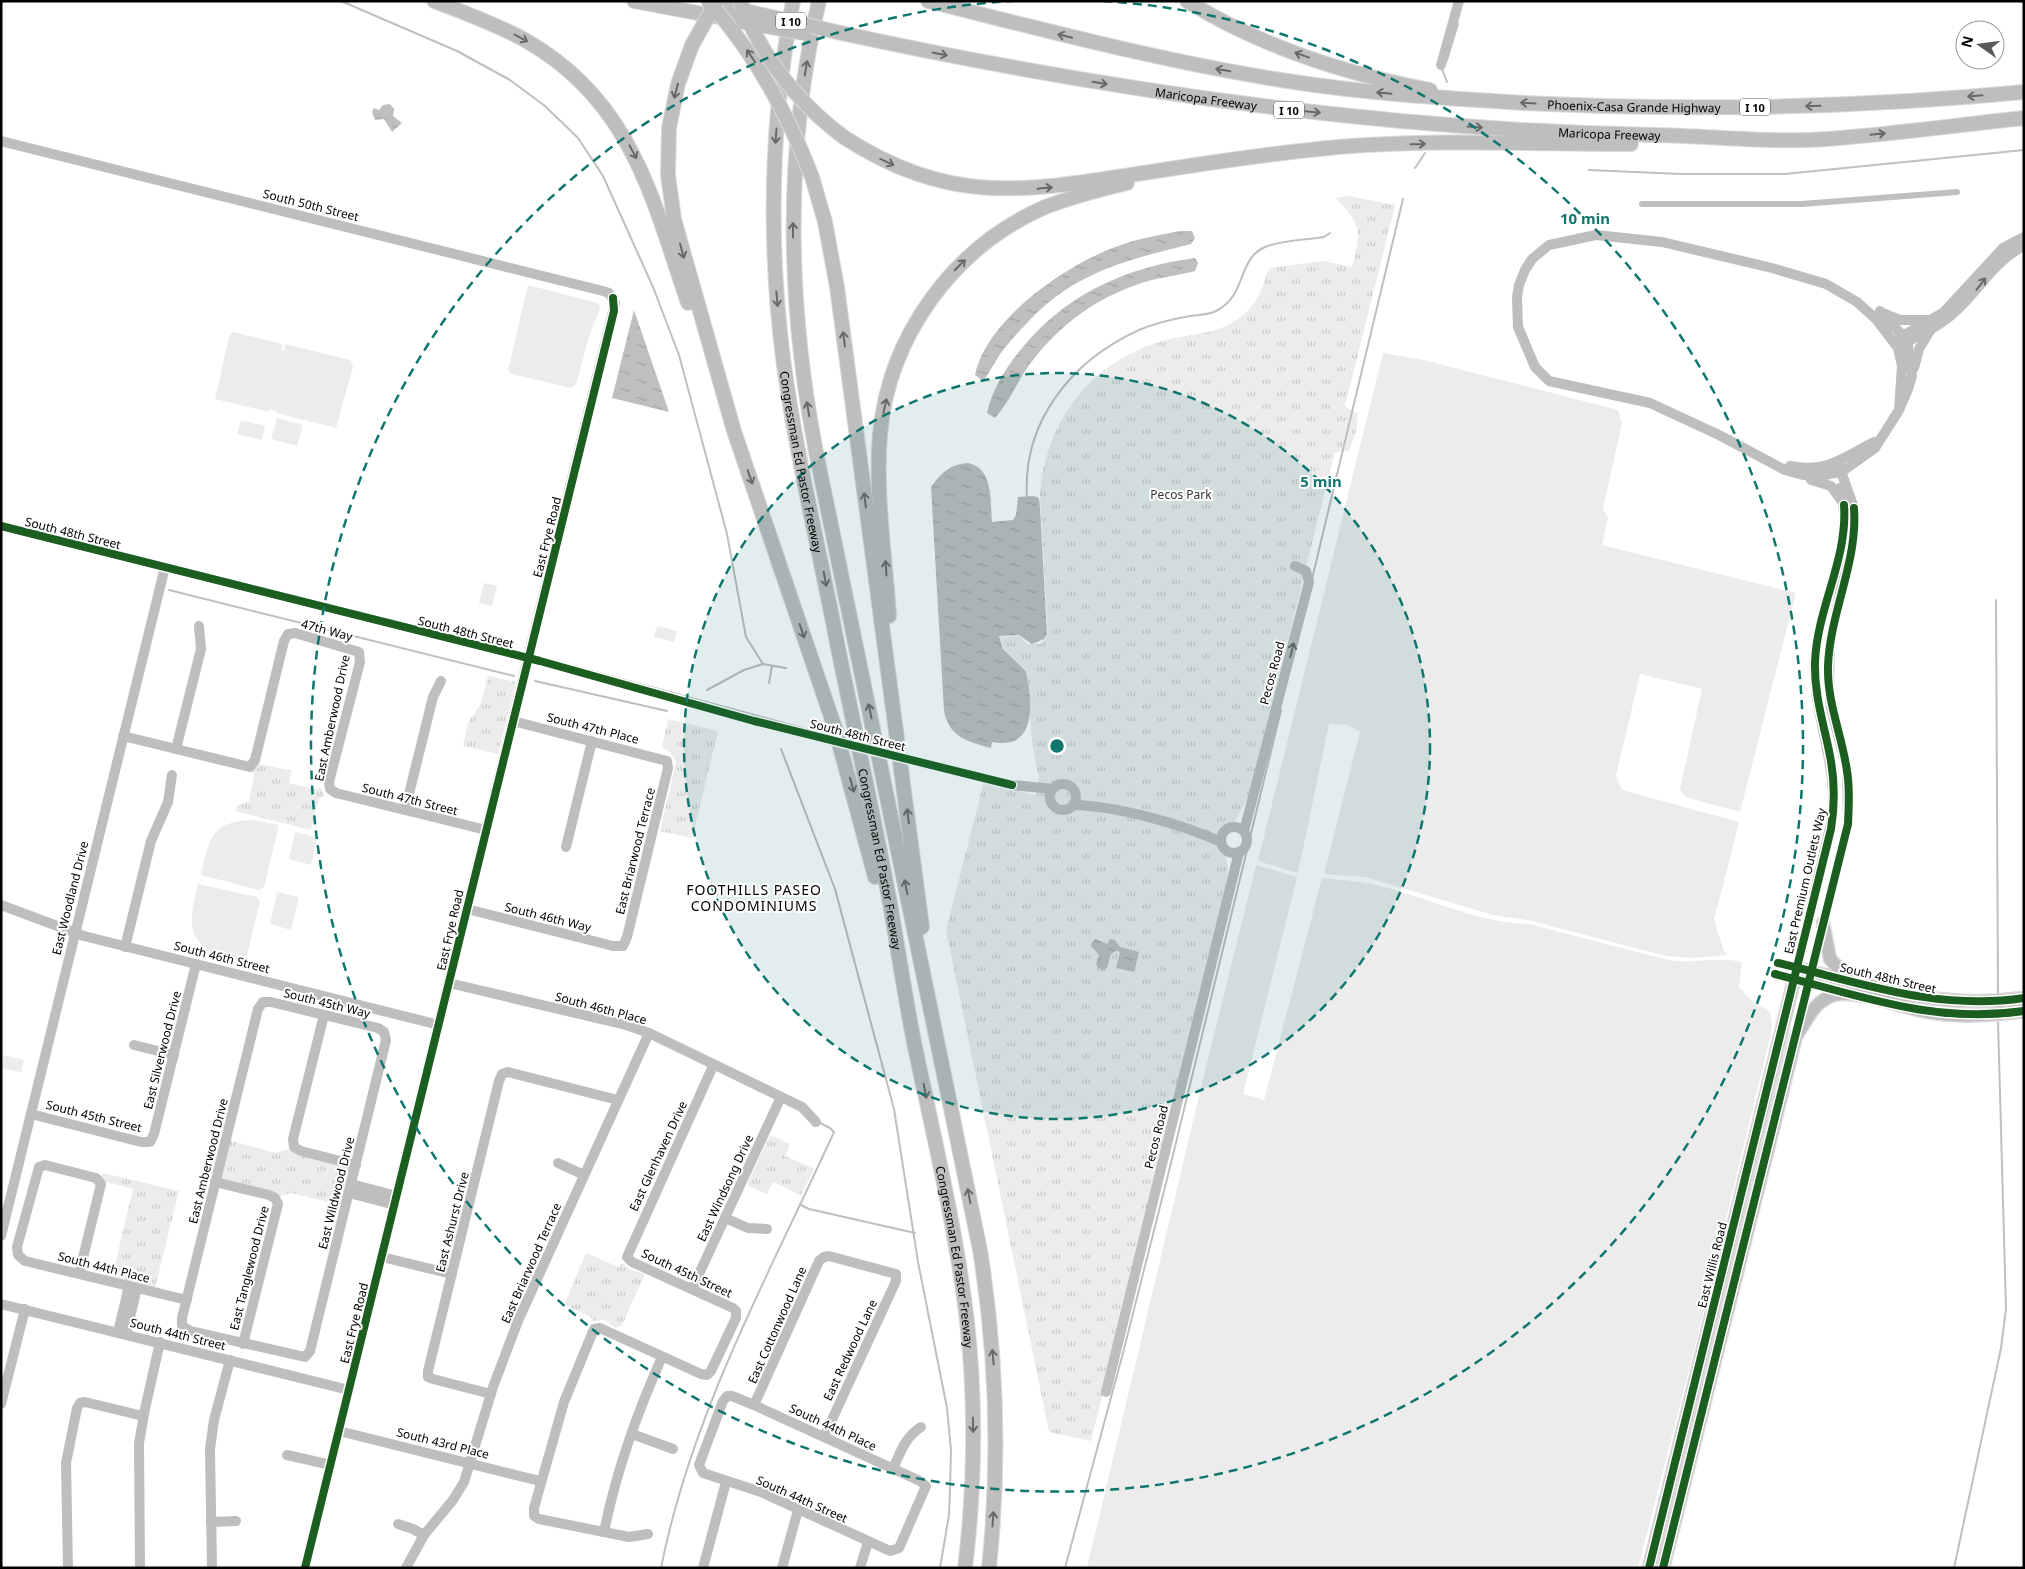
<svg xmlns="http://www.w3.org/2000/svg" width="2025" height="1569" viewBox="0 0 2025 1569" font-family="'Noto Sans',sans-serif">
<defs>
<pattern id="park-tufts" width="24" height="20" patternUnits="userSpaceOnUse" patternTransform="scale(1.25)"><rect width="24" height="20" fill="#ececec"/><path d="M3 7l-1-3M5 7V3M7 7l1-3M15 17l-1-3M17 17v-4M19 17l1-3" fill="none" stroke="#c9c9c9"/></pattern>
<pattern id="water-ripples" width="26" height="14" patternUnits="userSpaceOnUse" patternTransform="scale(1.25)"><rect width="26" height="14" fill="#bfbfbf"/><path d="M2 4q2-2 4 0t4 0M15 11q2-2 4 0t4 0" fill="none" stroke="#a2a2a2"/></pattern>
</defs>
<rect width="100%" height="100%" fill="#fff"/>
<g fill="#ececec">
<polygon points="528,285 598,303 600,308 589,337 576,384 571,388 511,374 508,370"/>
<polygon points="233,332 282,344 282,350 284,351 285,344 350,360 353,367 336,428 280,414 270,409 269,412 215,399 229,337"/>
<polygon points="1383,353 1424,360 1618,410 1622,423 1603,509 1608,518 1602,545 1796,593 1740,812 1685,797 1680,789 1702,689 1640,674 1616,776 1622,790 1739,822 1714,920 1724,951 1728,955 1693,958 1666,956 1528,920 1493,915 1365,877 1324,874 1360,732 1348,725 1329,724 1298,873 1258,861"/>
<polygon points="277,418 303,425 297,446 271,439"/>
<polygon points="241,420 265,426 262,440 237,434"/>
<polygon points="484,583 497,586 492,606 479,603"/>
<polygon points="657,626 677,631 674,642 654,637"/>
<path d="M254,820L279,825L264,888L259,890L201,875C209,837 212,821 254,820Z"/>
<polygon points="295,832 317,837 311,865 289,859"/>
<path d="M1256,865L1297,877L1243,1094L1264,1100L1322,878C1342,880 1361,881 1380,886C1429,898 1478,923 1529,924L1668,960C1693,964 1718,956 1742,962L1739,987L1752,1001L1770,1012L1772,1029L1699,1331L1638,1568H1087L1204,1075Z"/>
<path d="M198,884L257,897L260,902L245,964C192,949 184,937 198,884Z"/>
<polygon points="277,892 299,897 291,930 270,924"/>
<polygon points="4,1055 24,1060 21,1072 1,1068"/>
</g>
<g fill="url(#park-tufts)">
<path d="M1349,196L1395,205L1345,406L1358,414L1356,432L1349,451L1335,452L1248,798L1234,823L1228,825L1222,849C1237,868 1218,925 1213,948L1091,1441L1049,1432L946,930L984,782L1035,795L1039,778L1032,743L1027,671L1004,649L1000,637L1019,636L1027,644H1041L1048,634L1040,495C1046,421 1089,363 1162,341C1186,334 1214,335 1235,321C1249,312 1257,301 1263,286C1265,279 1265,274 1270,268L1323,261L1352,267C1361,233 1362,223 1335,198Z"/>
<polygon points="488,676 516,682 498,754 463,746 468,723 481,703"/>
<polygon points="668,719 718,731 692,838 660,831 676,762 671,753 662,747"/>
<polygon points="259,764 292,771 289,783 315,789 321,788 324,795 319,799 311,830 235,811 238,805 249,801 254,775 252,772"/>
<polygon points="770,1135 790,1144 785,1156 814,1169 801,1195 773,1182 767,1194 747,1185"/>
<polygon points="225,1139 275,1153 294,1147 356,1165 346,1206 291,1193 275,1198 215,1182"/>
<polygon points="103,1173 179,1191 154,1292 111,1282 133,1189 99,1180"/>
<polygon points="586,1253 618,1267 623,1263 629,1269 645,1274 622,1325 615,1328 605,1320 593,1321 591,1317 564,1305"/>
</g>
<g fill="url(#water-ripples)">
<polygon points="390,104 394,109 393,116 402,123 392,132 384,119 375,120 372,112 374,108 379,110 383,105"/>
<path d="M1180,231H1192L1195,238L1191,244C1127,260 1074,272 1027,323C1019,331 1011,340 1004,349C996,359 991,371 983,381L975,375C987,318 1068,263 1121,245C1140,238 1160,235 1180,231Z"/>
<path d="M1195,258L1198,263L1195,271C1176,276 1154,278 1136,285C1096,299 1063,323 1037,355C1020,374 1012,399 995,418L987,413C992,390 1004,371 1018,353C1062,296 1125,267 1195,258Z"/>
<polygon points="634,310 669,412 612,398"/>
<path d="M968,463C994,468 990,502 992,522L1013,520L1016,515L1018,497L1034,496L1039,498L1040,508L1047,634L1044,639L1032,644L1019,635L999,636L1003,649L1026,671C1032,702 1038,751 992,742L991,748C968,742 949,737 944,711L931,487C941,473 950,464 968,463Z"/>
<polygon points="1096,939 1107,944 1110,939 1115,940 1120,947 1139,952 1134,972 1116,968 1120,953 1117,950 1111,954 1107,968 1103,970 1098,968 1096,964 1099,955 1091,946 1092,942"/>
</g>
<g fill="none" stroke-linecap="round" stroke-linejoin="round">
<g stroke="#bfbfbf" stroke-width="2">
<polyline points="341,1 457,51 510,80 545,106 578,138 603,176 653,287 679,355 727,534 746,637 763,664 786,668"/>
<polyline points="1447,60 1458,24"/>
<polyline points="1442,69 1447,82"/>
<polyline points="1415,168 1425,153"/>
<polyline points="1589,170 1680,174 1785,174 2024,150"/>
<path d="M1027,498C1022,422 1071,361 1139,330C1155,323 1173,319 1190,316C1198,315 1208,315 1216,311C1247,296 1237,259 1265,247C1282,240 1306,240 1324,237L1330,233"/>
<polyline points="1312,579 1403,199"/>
<polyline points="169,590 514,676"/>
<polyline points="1996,600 1998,994"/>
<polyline points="535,681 667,711"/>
<polyline points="769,683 772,666"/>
<polyline points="707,690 744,670 763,664"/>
<polyline points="781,749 835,889 894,1109 918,1262 947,1408 951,1450 950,1489 949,1515 940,1568"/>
<polyline points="801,1205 809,1209 915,1233"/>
<path d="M661,1568C692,1412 769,1275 834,1132L830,1128L820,1123"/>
<polyline points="1065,1568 1123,1353 1171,1163 1281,710"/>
<polyline points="1954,1568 2001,1348 2006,1309 1998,1021"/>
</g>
<polyline stroke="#bfbfbf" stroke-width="6" points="1642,204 1802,204 1957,192"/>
<g stroke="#dbdbdb" stroke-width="15">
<g id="major">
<polyline points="1823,923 1830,959 1850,980"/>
<path d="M1649,1568L1797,968C1876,987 1942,1010 2024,998"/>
<path d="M1663,1568L1796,1036C1808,1019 1813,1002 1834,995C1854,989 1904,1008 1928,1012C1959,1018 1992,1015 2024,1011"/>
</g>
</g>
<g stroke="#dbdbdb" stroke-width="16">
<g id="highway">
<path d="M434,1C465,13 496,24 525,40C631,100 652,197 688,303"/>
<polyline points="634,1 740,21"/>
<polyline points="709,1 742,10"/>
<path id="s1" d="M793,1C771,119 768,239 783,358C796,456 820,552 838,648C855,731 873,814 889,898C898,948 905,998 915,1047C934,1138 956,1229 967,1321C976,1403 975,1486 965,1568"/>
<path d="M819,1C784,152 787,305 817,457L980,1250C997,1356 1000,1461 989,1568"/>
<path id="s2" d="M928,1C1045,30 1161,61 1281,80C1361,93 1442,98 1524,103C1691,111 1858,108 2024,92"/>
<path d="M1187,1C1260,46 1346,74 1430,90"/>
<path id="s3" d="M841,33C1109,91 1380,130 1654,135C1711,136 1770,143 1827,139C1893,134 1958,125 2024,118"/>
<polyline points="692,45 678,84 669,128 668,175 674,219 734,431 835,728 875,877"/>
<path d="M845,138C955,208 1029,190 1150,172C1212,162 1275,153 1338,147C1435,139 1534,144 1631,144"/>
<polyline points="812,177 825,222 837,287 922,927"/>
<path d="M889,616C885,556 875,494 880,434C889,336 953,248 1043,208C1070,197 1098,190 1127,183"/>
</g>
</g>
<g stroke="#bebebe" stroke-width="10">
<polyline points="1441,65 1459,1"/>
<polyline points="1,141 603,291 609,293 615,303 305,1568"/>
<polyline points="1880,311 1903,336 1908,346 1912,376 1908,389 1899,410 1875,448 1843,471 1821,476 1803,475 1785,470 1719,435 1650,403 1549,381 1535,367 1518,327 1517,297 1519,285 1525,270 1532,259 1549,245 1596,235 1662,242 1772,268 1826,284 1857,302 1876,319 1898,348 1902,366 1899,410"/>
<polyline points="1885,314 1900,320 1929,320"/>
<polyline points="1897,339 1944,312 2003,248 2024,237"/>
<path d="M1902,345C1921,334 1941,326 1957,310C1980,289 1995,260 2024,246"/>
<polyline points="1914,368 1919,349 1930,331"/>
<path d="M1790,466C1827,473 1843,458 1874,442"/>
<polyline points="1811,480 1831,486 1841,500"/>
<polyline points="1,526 540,661 809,734"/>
<polyline points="123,736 250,767 255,760 284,641 288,634 295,633 359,652 360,662 329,782 330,789 336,793 486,830"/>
<polyline points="176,749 201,649 199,626"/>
<polyline points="927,764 1012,785 1053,789"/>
<circle cx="1063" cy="797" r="13"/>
<path d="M1073,805C1117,806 1182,824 1221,842"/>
<polyline points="405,810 433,697 441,681"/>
<circle cx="1234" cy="840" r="13"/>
<polyline points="1244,831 1309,582 1306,571 1295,566"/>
<polyline points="566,847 592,741"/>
<polyline points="1,905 84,936 439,1025"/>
<polyline points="467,909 613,946 623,946 627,937 668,768 667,761 513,721"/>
<polyline points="125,947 151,841 168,802 172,775"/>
<path d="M1778,963L1797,968L1832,819C1839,762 1811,713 1815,657C1820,600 1856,546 1840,488"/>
<polyline points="1775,974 1844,992"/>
<polyline points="449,983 626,1025 649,1033 802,1107 816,1122"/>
<polygon points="263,1002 271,1002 378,1028 384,1032 386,1040 310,1351 305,1357 191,1331 182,1326 182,1318 258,1009"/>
<polyline points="324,1015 293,1139 294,1147 301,1151 356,1165"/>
<polyline points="1797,1030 1848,824 1847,769 1831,708 1829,682 1830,641 1854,528 1854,508 1838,463"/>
<polyline points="134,1045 174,1055"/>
<polyline points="31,1114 141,1142 150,1142 154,1134 196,964"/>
<polyline points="558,1163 584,1175"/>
<polyline points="215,1182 269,1195 275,1198 278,1204 243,1344"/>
<polyline points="351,1184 397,1196"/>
<polyline points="349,1193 395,1205"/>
<polyline points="725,1218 748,1228 767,1229"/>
<polyline points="1,1236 165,567"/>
<polyline points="382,1257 452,1274"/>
<polyline points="79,1274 101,1184 96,1178 45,1165 39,1167 17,1247 18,1255 25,1261 187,1300"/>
<polyline points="692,1289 781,1097"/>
<polyline points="1,1304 349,1390"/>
<polyline points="118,1332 129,1286"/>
<polyline points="126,1334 137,1288"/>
<polyline points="1106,1392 1239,852"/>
<polyline points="491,1394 433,1379 428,1377 428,1371 499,1081 502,1074 508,1072 618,1100"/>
<polygon points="727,1396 732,1396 754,1405 920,1481 926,1486 899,1548 890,1551 761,1492 703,1473 699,1465 723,1401"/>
<polyline points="1,1404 25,1309"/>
<polyline points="754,1405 819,1261 824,1257 829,1256 896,1274 896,1281 824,1437"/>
<polyline points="339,1431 540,1481"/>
<polyline points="632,1434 673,1449"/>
<polyline points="287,1455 331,1465"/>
<path d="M893,1469C900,1453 905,1437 921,1427"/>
<polyline points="211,1522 236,1521"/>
<polyline points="398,1524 413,1529 424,1535"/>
<path d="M604,1532C616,1472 637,1413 662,1357"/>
<polyline points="648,1534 629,1537 539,1519 534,1516 534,1508 564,1402 594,1329 600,1328 701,1374 707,1375 711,1371 736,1318 736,1311 733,1308 632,1262 627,1257 713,1066"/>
<polyline points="68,1568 66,1463 77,1408 80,1403 85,1402 143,1416"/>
<polyline points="140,1568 139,1443 145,1409 160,1342"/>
<polyline points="212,1568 210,1449 214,1420 230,1360"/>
<polyline points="406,1568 424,1535 453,1500 464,1482 493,1387 518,1321 649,1033"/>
<polyline points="703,1568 726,1482"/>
<polyline points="782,1568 798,1510"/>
<polyline points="860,1568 868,1542"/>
</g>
<use href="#major" stroke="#bebebe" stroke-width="12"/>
<use href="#highway" stroke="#bebebe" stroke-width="14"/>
<g stroke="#dbdbdb" stroke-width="16" stroke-linecap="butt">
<g id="highway-bridge">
<path d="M708,1C755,53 787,112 812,177"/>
<path d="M740,1C762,57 796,102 845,138"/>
<polyline points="742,10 841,33"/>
<polyline points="743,22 803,33"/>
<polyline points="692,45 717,1"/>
</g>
</g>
<polyline stroke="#bebebe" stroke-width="10" points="809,734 927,764"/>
<use href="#highway-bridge" stroke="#bebebe" stroke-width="14"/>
<g stroke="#fff" stroke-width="11">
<g id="cycleway">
<polyline points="1,526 540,661 754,721 1012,785"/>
<path d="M1778,963C1862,983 1936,1011 2024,998"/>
<path d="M1775,974C1861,996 1934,1024 2024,1011"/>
<polyline points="305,1568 614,311 613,298"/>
<path d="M1649,1568L1831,829C1835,804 1835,781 1830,756C1824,724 1814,696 1815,662C1817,608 1848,559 1844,505"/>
<path d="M1663,1568L1848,824C1849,806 1850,788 1847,771C1842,735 1827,703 1828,666C1830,612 1858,562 1854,508"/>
</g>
</g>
<use href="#cycleway" stroke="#1b5e20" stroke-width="8"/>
</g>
<defs><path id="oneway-shaft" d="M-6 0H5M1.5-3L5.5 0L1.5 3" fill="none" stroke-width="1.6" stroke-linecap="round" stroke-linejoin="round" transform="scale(1.25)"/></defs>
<g stroke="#686868">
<use href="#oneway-shaft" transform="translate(1065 36) rotate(-166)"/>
<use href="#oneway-shaft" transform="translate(521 38) rotate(29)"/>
<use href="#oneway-shaft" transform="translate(940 54) rotate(11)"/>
<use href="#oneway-shaft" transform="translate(1302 55) rotate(-160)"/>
<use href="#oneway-shaft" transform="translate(751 56) rotate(-124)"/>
<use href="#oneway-shaft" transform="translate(806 68) rotate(-81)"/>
<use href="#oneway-shaft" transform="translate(1223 70) rotate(-170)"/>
<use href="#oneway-shaft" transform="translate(1100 83) rotate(9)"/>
<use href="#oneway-shaft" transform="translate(676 91) rotate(105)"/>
<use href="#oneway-shaft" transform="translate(1384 93) rotate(-174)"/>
<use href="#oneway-shaft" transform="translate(1975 96) rotate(175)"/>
<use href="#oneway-shaft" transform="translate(1528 103) rotate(-177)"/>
<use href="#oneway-shaft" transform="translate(1813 106) rotate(178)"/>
<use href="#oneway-shaft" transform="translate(1313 112) rotate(6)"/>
<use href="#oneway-shaft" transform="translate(1475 127) rotate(4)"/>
<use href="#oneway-shaft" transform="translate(1878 134) rotate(-6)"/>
<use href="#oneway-shaft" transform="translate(776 136) rotate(94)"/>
<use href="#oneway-shaft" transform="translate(1418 144) rotate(-1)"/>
<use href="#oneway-shaft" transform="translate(633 152) rotate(62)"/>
<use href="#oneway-shaft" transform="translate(887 162) rotate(25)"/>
<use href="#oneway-shaft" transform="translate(1045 188) rotate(-6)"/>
<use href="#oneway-shaft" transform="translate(793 230) rotate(-90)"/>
<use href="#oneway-shaft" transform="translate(682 251) rotate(75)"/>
<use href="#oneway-shaft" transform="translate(960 265) rotate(-45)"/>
<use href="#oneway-shaft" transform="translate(1981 284) rotate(-52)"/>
<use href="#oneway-shaft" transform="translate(777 299) rotate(85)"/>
<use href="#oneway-shaft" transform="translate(844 339) rotate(-97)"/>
<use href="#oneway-shaft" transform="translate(885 406) rotate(-78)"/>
<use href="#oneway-shaft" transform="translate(808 409) rotate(-100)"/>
<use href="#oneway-shaft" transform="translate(750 477) rotate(71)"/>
<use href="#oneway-shaft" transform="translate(865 500) rotate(-97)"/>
<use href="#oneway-shaft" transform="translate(886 568) rotate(-94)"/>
<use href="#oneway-shaft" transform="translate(825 579) rotate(79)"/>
<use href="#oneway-shaft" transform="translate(802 631) rotate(71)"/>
<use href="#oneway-shaft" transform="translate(1292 650) rotate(-76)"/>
<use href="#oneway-shaft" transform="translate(870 711) rotate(-102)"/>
<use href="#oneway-shaft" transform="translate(852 785) rotate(74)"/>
<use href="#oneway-shaft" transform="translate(908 816) rotate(-97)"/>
<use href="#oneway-shaft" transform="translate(906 887) rotate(-101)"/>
<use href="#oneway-shaft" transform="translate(925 1091) rotate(79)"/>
<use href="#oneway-shaft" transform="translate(969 1196) rotate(-101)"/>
<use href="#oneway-shaft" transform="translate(993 1357) rotate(-95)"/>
<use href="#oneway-shaft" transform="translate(973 1425) rotate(89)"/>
<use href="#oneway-shaft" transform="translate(993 1519) rotate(-86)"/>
</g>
<circle cx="1057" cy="746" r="373" fill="#0f766e" fill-opacity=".12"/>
<g fill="none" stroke="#0f766e" stroke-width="2.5" stroke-dasharray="9 6">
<circle cx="1057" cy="746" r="373"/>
<path d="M1103 1A746 746 0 1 1 1011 1"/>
</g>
<g text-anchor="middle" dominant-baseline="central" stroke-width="4" stroke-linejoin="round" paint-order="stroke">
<g fill="#fff" stroke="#4c4c4c" stroke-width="1">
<rect x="776" y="12.5" width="30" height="17" rx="4"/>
<rect x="1740" y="98.5" width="30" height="17" rx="4"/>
<rect x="1274" y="101.5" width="30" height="17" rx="4"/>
</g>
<g font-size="11" font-weight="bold" fill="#000">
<text x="791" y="21">I 10</text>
<text x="1755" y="107">I 10</text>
<text x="1289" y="110">I 10</text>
</g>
<g font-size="12" fill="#000" stroke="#fff">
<text stroke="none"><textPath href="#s3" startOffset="371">Maricopa Freeway</textPath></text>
<text stroke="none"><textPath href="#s2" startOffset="716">Phoenix-Casa Grande Highway</textPath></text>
<text stroke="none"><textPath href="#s3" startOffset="776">Maricopa Freeway</textPath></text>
<text transform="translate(311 205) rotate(14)">South 50th Street</text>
<text stroke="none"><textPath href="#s1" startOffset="464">Congressman Ed Pastor Freeway</textPath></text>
<text transform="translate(73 533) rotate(14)">South 48th Street</text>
<text transform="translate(547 537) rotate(-76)">East Frye Road</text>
<text transform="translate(327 630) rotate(15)">47th Way</text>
<text transform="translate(466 632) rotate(14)">South 48th Street</text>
<text transform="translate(1272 673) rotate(-75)">Pecos Road</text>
<text transform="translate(332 718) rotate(-78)">East Amberwood Drive</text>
<text transform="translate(593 728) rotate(14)">South 47th Place</text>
<text transform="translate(858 735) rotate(14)">South 48th Street</text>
<text transform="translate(410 799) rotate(14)">South 47th Street</text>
<text transform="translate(635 851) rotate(-76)">East Briarwood Terrace</text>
<text stroke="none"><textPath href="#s1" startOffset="869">Congressman Ed Pastor Freeway</textPath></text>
<text transform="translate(1805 881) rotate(-77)">East Premium Outlets Way</text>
<text transform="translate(70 898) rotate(-76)">East Woodland Drive</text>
<text transform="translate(548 917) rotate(14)">South 46th Way</text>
<text transform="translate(450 930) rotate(-77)">East Frye Road</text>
<text transform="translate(222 957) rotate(14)">South 46th Street</text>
<text transform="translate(1888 978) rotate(13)">South 48th Street</text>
<text transform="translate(327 1003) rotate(14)">South 45th Way</text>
<text transform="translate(601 1008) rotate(15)">South 46th Place</text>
<text transform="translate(162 1050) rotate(-76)">East Silverwood Drive</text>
<text transform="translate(94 1116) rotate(14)">South 45th Street</text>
<text transform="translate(1156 1137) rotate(-76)">Pecos Road</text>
<text transform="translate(658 1156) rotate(-65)">East Glenhaven Drive</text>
<text transform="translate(208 1161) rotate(-76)">East Amberwood Drive</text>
<text transform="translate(725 1188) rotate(-65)">East Windsong Drive</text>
<text transform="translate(336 1193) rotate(-76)">East Wildwood Drive</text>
<text transform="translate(452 1222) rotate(-76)">East Ashurst Drive</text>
<text stroke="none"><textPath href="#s1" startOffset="1274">Congressman Ed Pastor Freeway</textPath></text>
<text transform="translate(531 1263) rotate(-66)">East Briarwood Terrace</text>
<text transform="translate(1712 1265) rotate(-76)">East Willis Road</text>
<text transform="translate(104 1267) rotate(14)">South 44th Place</text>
<text transform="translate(249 1268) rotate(-76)">East Tanglewood Drive</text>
<text transform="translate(687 1273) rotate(25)">South 45th Street</text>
<text transform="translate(354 1323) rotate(-76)">East Frye Road</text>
<text transform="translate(777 1325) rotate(-66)">East Cottonwood Lane</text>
<text transform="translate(178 1334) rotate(14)">South 44th Street</text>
<text transform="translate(850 1350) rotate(-65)">East Redwood Lane</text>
<text transform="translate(833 1427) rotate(25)">South 44th Place</text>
<text transform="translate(443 1443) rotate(14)">South 43rd Place</text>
<text transform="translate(802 1499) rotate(24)">South 44th Street</text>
</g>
<g font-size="12" fill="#333" stroke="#fff">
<text x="1181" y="494">Pecos Park</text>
</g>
<g font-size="14" letter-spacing="1" fill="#000" stroke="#fff">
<text x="754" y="889">FOOTHILLS PASEO<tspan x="754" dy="16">CONDOMINIUMS</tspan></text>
</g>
</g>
<circle cx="1057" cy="746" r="8" fill="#0f766e" stroke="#fff" stroke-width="2.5"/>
<g font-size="15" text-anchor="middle" font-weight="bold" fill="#0f766e" stroke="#fff" stroke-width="4" stroke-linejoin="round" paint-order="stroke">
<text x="1585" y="224">10 min</text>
<text x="1321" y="487">5 min</text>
</g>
<rect width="2025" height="1569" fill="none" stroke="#000000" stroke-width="5"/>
<g transform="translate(1980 45) rotate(284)"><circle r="24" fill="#ffffff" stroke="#999999"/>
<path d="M0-4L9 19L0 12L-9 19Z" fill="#595959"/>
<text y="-8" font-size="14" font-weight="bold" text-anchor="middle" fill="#000000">N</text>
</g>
</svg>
